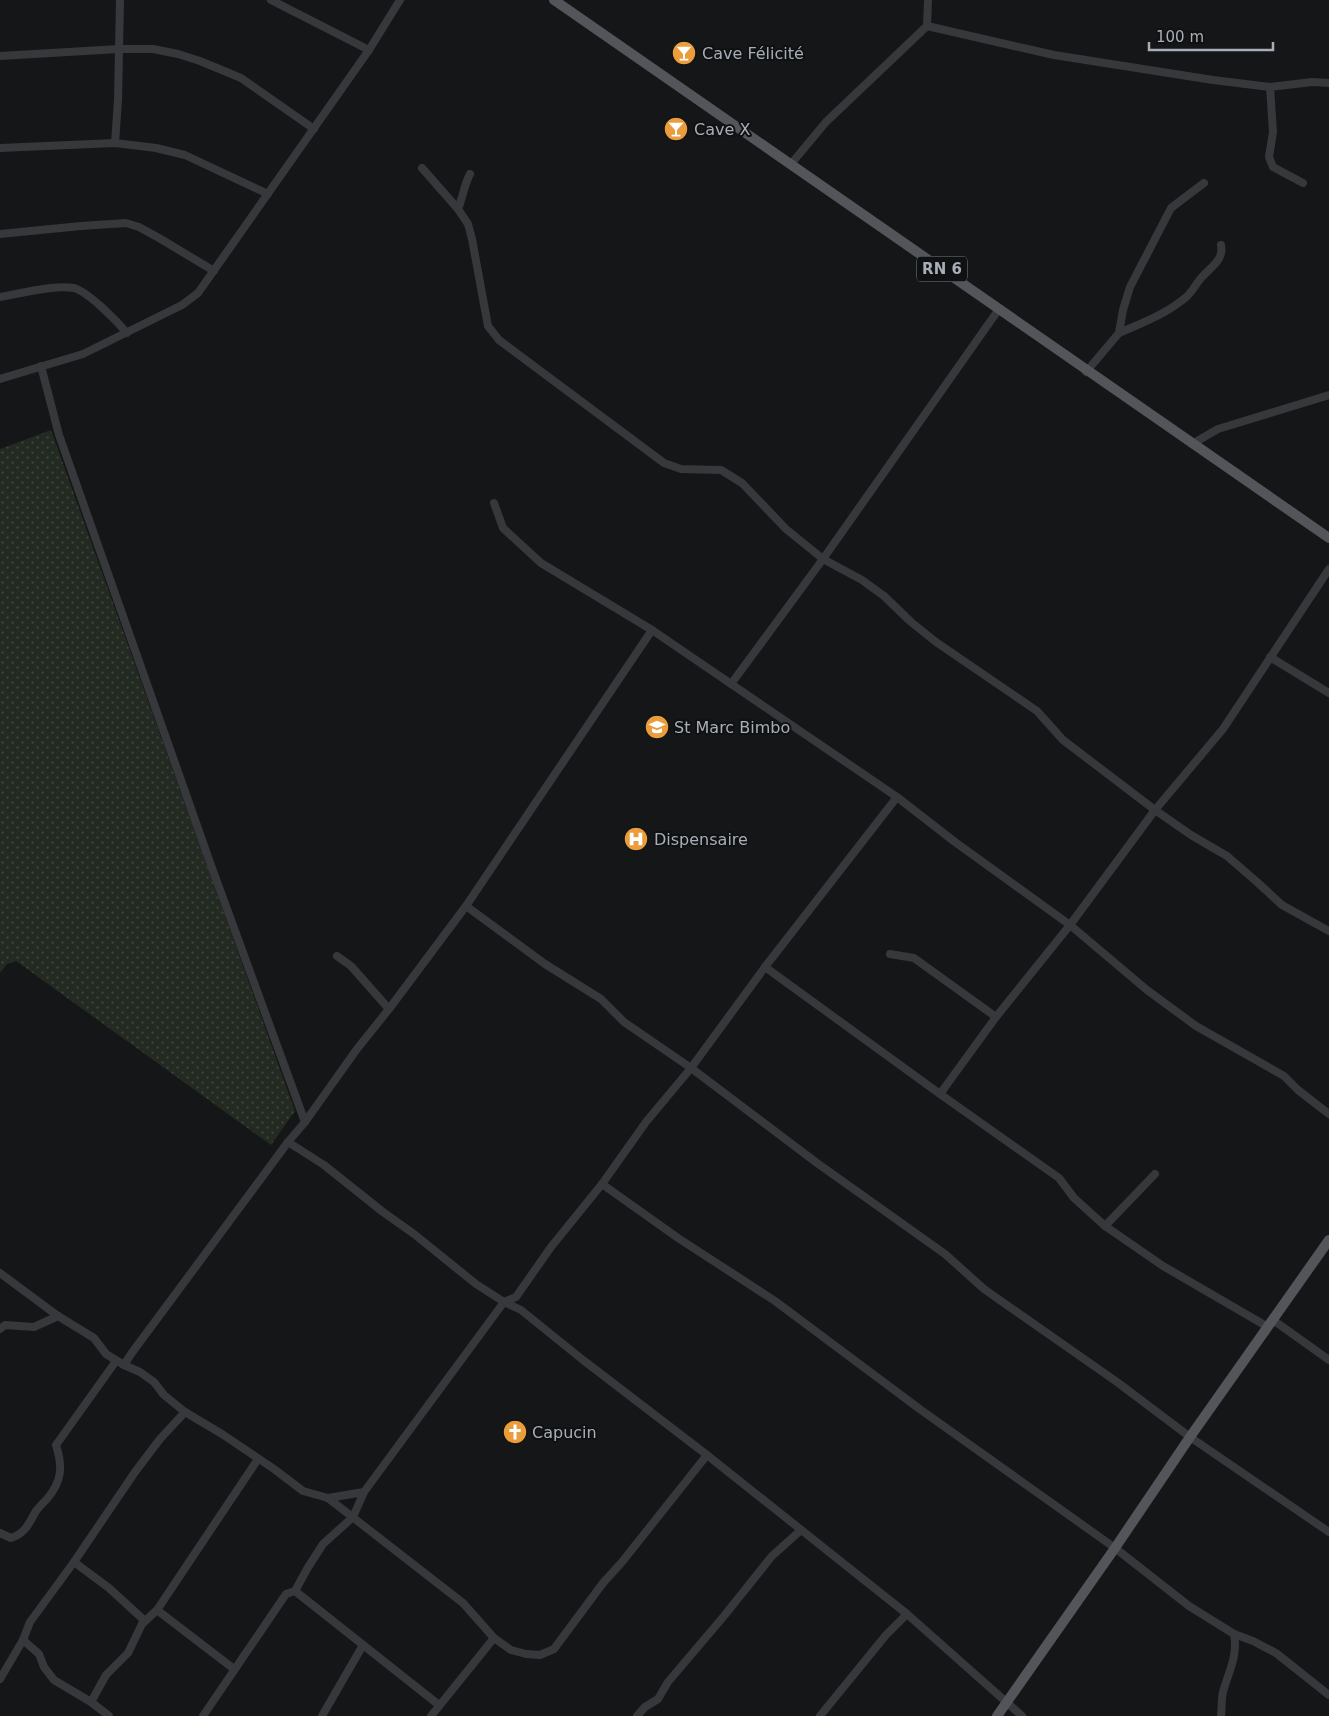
<svg xmlns="http://www.w3.org/2000/svg" width="1329" height="1716" viewBox="0 0 1329 1716" font-family="'DejaVu Sans',sans-serif">
<defs>
<pattern id="grass-dots" width="8" height="8" patternUnits="userSpaceOnUse" patternTransform="scale(1.25)"><rect width="8" height="8" fill="#222a22"/><path d="M2 2h.1M6 6h.1" fill="none" stroke="#3f4640" stroke-width="1.8" stroke-linecap="round"/></pattern>
</defs>
<rect width="100%" height="100%" fill="#151617"/>
<polygon fill="url(#grass-dots)" points="51,430 295,1111 271,1145 16,961 7,964 0,973 0,449"/>
<g fill="none" stroke-linecap="round" stroke-linejoin="round">
<g stroke="#37383c" stroke-width="8">
<polyline points="271,0 369,50"/>
<polyline points="927,26 928,0"/>
<polyline points="0,56 119,49 153,49 178,54 200,61 241,78 314,129"/>
<polyline points="1270,87 1273,132 1269,157 1273,167 1303,183"/>
<polyline points="115,143 118,100 120,0"/>
<polyline points="0,148 115,143 156,148 185,155 268,194"/>
<polyline points="791,164 826,122 927,26 1054,55 1213,80 1270,87 1312,82 1329,83"/>
<polyline points="422,168 458,209 468,224 472,239 488,326 499,340 664,463 681,469 721,470 742,483 786,529 823,559 862,580 884,596 911,622 936,642 1037,711 1063,740 1155,810 1191,835 1227,856 1257,882 1282,905 1329,931"/>
<path d="M458,209C463,197 464,185 470,174"/>
<polyline points="0,234 81,226 126,223 139,227 159,238 214,271"/>
<path d="M0,297C18,294 61,283 77,289C92,296 116,320 127,333"/>
<path d="M1119,333C1142,323 1166,314 1185,298C1192,293 1196,283 1202,277C1211,267 1224,260 1221,245"/>
<polyline points="41,366 59,435 212,868 305,1122"/>
<polyline points="1086,372 1119,333 1123,310 1130,287 1171,208 1204,183"/>
<polyline points="0,379 83,354 182,305 198,293 369,50 400,0"/>
<polyline points="1192,444 1218,429 1329,395"/>
<polyline points="494,503 503,528 541,563 652,630 897,797 955,842 1070,925 1147,990 1196,1026 1284,1076 1298,1090 1329,1114"/>
<polyline points="1270,657 1329,693"/>
<polyline points="731,684 823,559 999,309"/>
<polyline points="466,906 545,964 601,999 624,1022 691,1068 817,1163 945,1254 984,1289 1117,1382 1190,1437 1329,1532"/>
<polyline points="890,954 914,958 996,1017"/>
<polyline points="337,956 351,966 389,1009"/>
<polyline points="765,967 940,1094 1059,1178 1074,1198 1105,1226 1163,1266 1268,1327"/>
<polyline points="940,1094 996,1017 1070,925 1155,810 1223,729 1329,569"/>
<polyline points="288,1142 324,1165 383,1212 414,1234 476,1284 504,1302 521,1310 583,1360 707,1455 907,1614 1022,1716"/>
<polyline points="602,1184 678,1238 775,1301 921,1410 1115,1548 1189,1606 1234,1634 1253,1641 1276,1653 1329,1695"/>
<polyline points="1105,1226 1155,1174"/>
<polyline points="0,1273 58,1316 94,1338 106,1354 124,1365 131,1354 288,1142 305,1122 357,1049 389,1009 466,906 652,630"/>
<polyline points="1273,1320 1329,1360"/>
<polyline points="0,1329 5,1325 34,1327 58,1316"/>
<polyline points="124,1365 140,1372 154,1382 164,1395 185,1412"/>
<polyline points="328,1498 364,1492"/>
<path d="M0,1533L11,1538C26,1533 29,1523 36,1511C39,1507 43,1503 47,1499C62,1481 63,1467 56,1445L116,1361"/>
<polyline points="74,1562 109,1588 145,1621"/>
<polyline points="295,1591 439,1705"/>
<polyline points="157,1610 234,1669"/>
<polyline points="23,1640 39,1654 44,1667 54,1680 91,1702 109,1716"/>
<polyline points="0,1679 23,1640 30,1622 74,1562 135,1472 160,1439 185,1412 222,1434 274,1469 303,1491 328,1498 463,1603 494,1638 511,1650 526,1654 540,1655 554,1649 603,1583 622,1562 707,1455"/>
<polyline points="91,1702 106,1675 128,1653 142,1624 157,1610 258,1459"/>
<polyline points="203,1716 286,1594 295,1591 307,1569 323,1544 353,1517 364,1492 504,1302 516,1297 551,1247 602,1184 646,1122 691,1068 765,967 897,797"/>
<polyline points="322,1716 363,1645"/>
<polyline points="431,1716 494,1638"/>
<polyline points="637,1716 645,1707 658,1699 668,1682 724,1616 772,1556 801,1530"/>
<polyline points="820,1716 886,1635 907,1614"/>
<path d="M1221,1716C1222,1708 1221,1700 1223,1692C1229,1670 1238,1657 1234,1634"/>
</g>
<g stroke="#53555b" stroke-width="10">
<path d="M554,0C813,179 1070,360 1329,538"/>
<polyline points="997,1716 1115,1548 1190,1437 1329,1240"/>
</g>
</g>
<defs>
<g id="bar-disc" transform="scale(1.25)"><circle r="9.5" fill="#ea9d3a" stroke="#101112"/><path d="M-6-5H6L.8 .8V4.5H3.5V6h-7V4.5H-.8V.8Z" fill="#fff"/></g>
<g id="school-disc" transform="scale(1.25)"><circle r="9.5" fill="#ea9d3a" stroke="#101112"/><path d="M0-5L7-2L0 1L-7-2ZM-4 1L0 2.5L4 1V4Q0 6-4 4Z" fill="#fff"/></g>
<g id="hospital-disc" transform="scale(1.25)"><circle r="9.5" fill="#ea9d3a" stroke="#101112"/><path d="M-5-5h3v3.5h4V-5h3V5h-3V1.5h-4V5h-3Z" fill="#fff"/></g>
<g id="church-disc" transform="scale(1.25)"><circle r="9.5" fill="#ea9d3a" stroke="#101112"/><path d="M-1.2-6h2.4v3.5h3.3v2.4h-3.3V6h-2.4V-.1h-3.3v-2.4h3.3Z" fill="#fff"/></g>
</defs>
<g fill-rule="evenodd">
<use href="#bar-disc" x="684" y="53"/>
<use href="#bar-disc" x="676" y="129"/>
<use href="#school-disc" x="657" y="727"/>
<use href="#hospital-disc" x="636" y="839"/>
<use href="#church-disc" x="515" y="1432"/>
</g>
<g text-anchor="middle" dominant-baseline="central" stroke-width="4" stroke-linejoin="round" paint-order="stroke">
<rect fill="#101112" stroke="#7a7f86" stroke-width="1" x="917" y="256.5" width="50" height="25" rx="4"/>
<g font-size="15" font-weight="bold" fill="#a8aeb7">
<text x="942" y="269">RN 6</text>
</g>
<g font-size="16" fill="#a8aeb7" stroke="#101112" text-anchor="start">
<text x="702" y="53">Cave Félicité</text>
<text x="694" y="129">Cave X</text>
<text x="674" y="727">St Marc Bimbo</text>
<text x="654" y="839">Dispensaire</text>
<text x="532" y="1432">Capucin</text>
</g>
</g>
<path d="M1149 42v8h124v-8" fill="none" stroke="#a8aeb7" stroke-width="2.5"/>
<text x="1156" y="42" font-size="15" fill="#a8aeb7" stroke="#101112" stroke-width="4" paint-order="stroke">100 m</text>
</svg>
